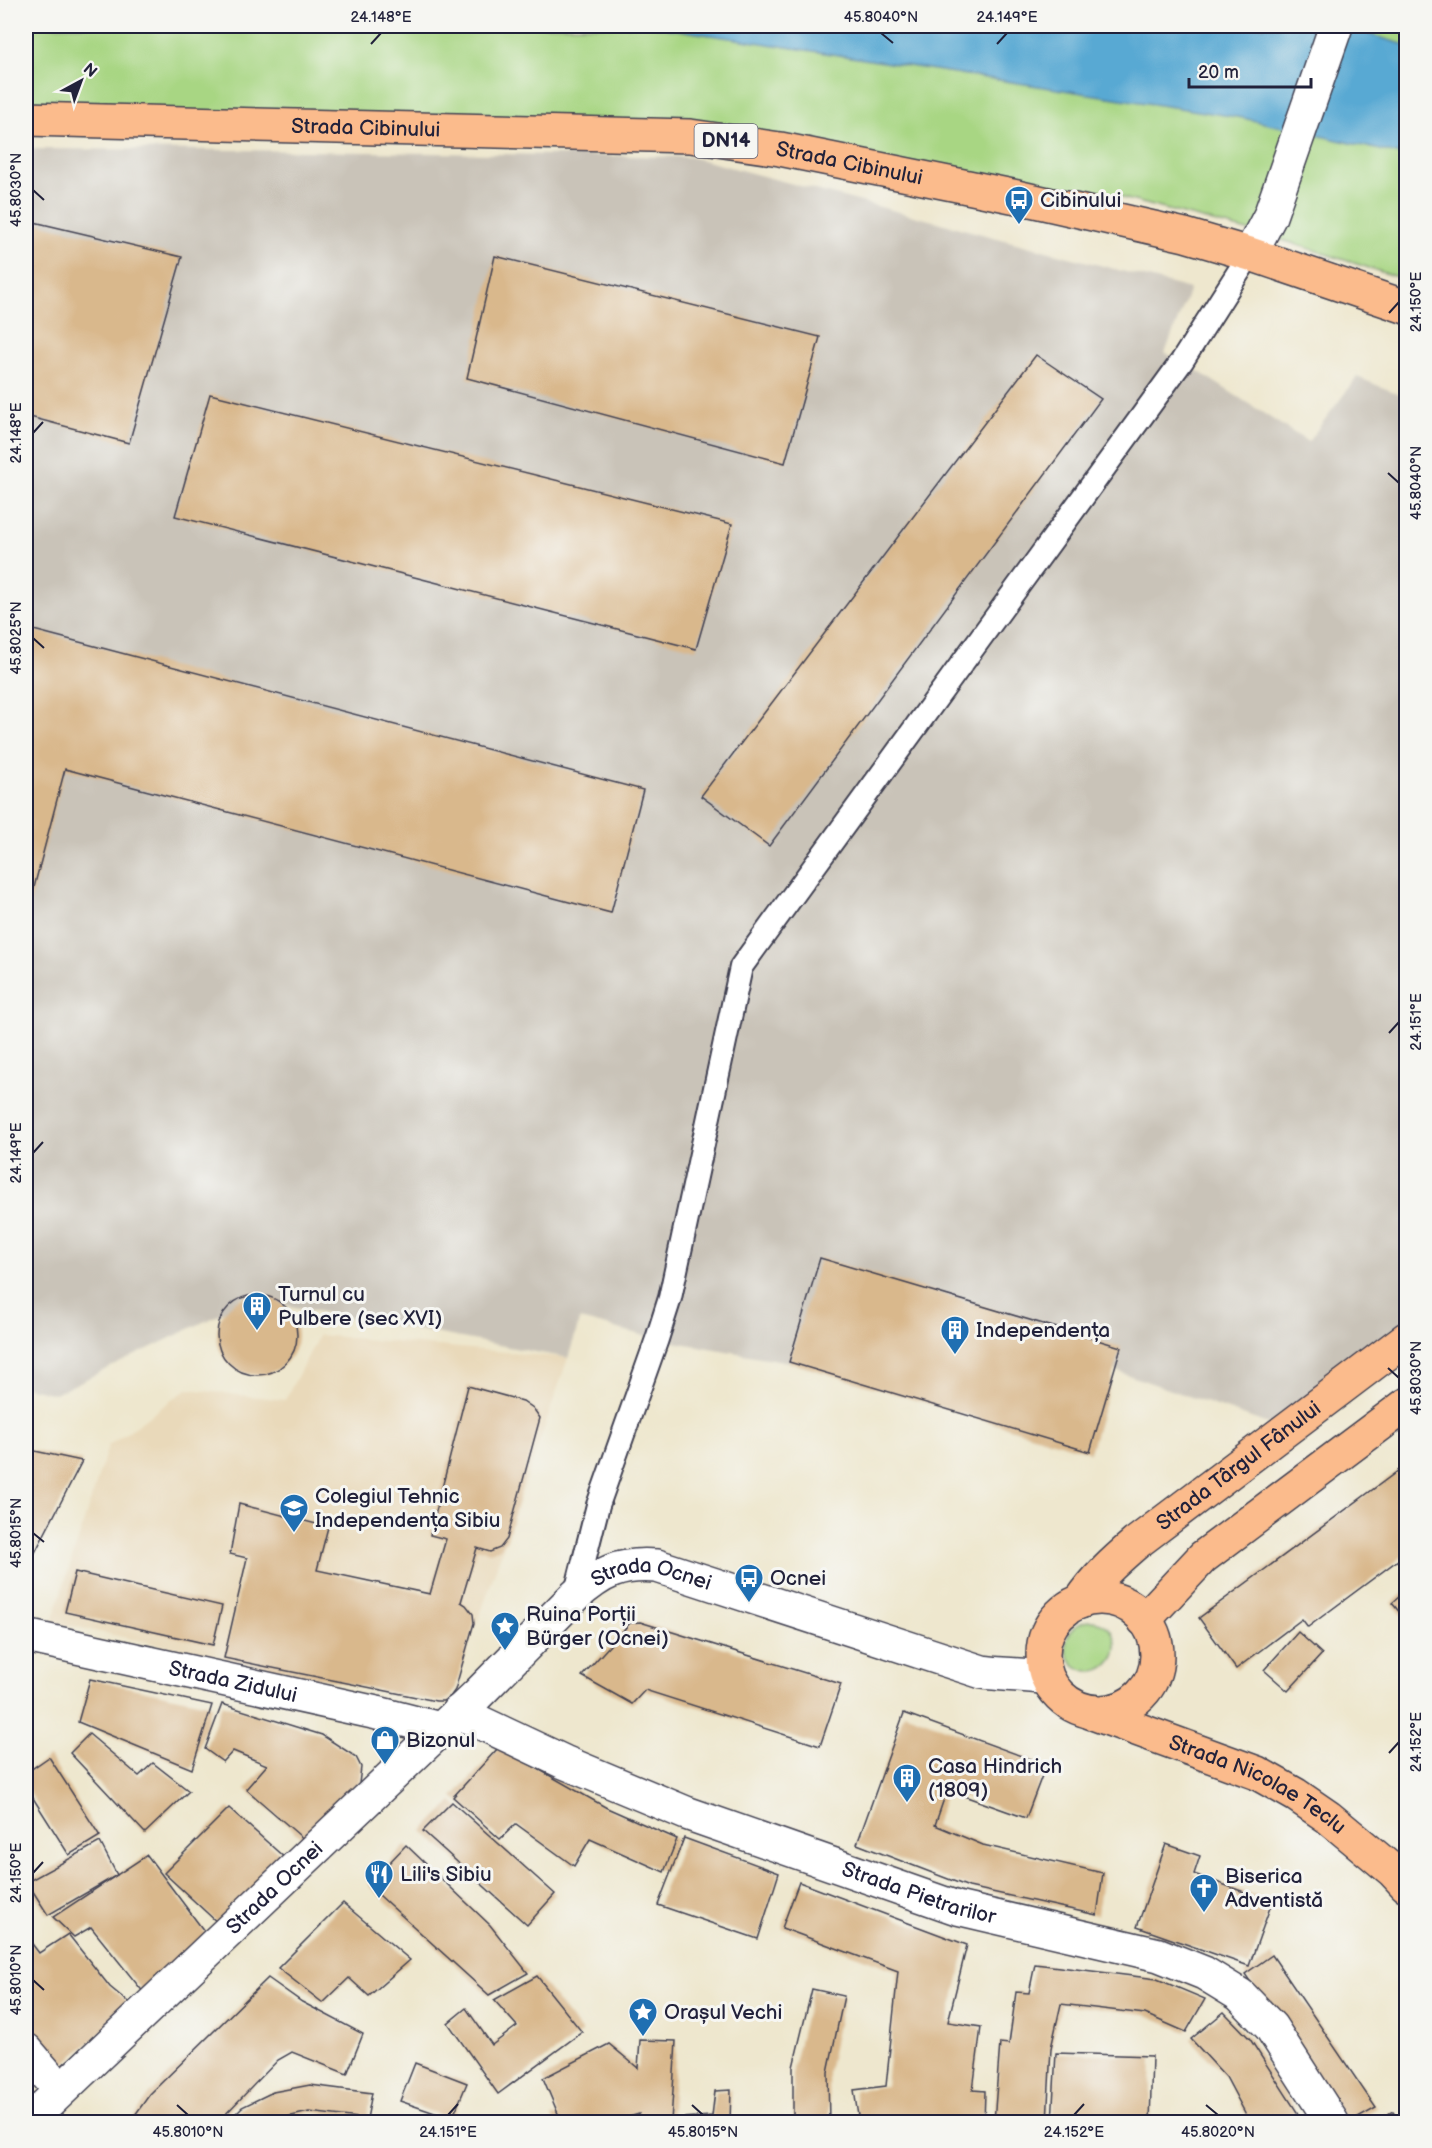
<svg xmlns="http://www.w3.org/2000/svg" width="1432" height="2148" viewBox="0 0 1432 2148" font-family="'Balsamiq Sans',sans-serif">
<rect width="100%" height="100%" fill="#f6f6f2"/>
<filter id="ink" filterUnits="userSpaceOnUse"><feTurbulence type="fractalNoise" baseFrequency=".0167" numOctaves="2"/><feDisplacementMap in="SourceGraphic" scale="12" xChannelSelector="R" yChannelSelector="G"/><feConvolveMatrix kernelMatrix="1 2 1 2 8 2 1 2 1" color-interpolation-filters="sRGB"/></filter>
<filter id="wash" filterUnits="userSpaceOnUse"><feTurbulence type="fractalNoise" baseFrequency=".008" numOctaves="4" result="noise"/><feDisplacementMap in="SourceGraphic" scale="24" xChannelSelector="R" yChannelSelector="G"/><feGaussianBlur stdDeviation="1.35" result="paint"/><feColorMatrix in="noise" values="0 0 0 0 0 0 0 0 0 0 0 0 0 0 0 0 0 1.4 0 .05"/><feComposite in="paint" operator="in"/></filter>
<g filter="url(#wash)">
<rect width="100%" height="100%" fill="#eee7ce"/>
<polygon fill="#e9d9ba" points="319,1335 568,1358 449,1706 52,1622 108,1446 187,1389 285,1400"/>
<polygon fill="#c9c3b8" points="26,149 233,150 691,157 1190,289 1165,353 1182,361 1308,442 1357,377 1406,397 1406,1321 1340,1375 1271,1425 1114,1370 1090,1452 789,1362 657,1339 580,1319 568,1358 284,1305 251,1295 242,1297 224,1312 55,1394 26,1387"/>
<g fill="#a8d683" stroke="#657c5f" stroke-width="1.5">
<polygon points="26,26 1406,26 1406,280 1289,242 1108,194 780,149 26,120"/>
<circle cx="1091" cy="1646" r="25"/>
</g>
<polygon fill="#59a9d3" stroke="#3e6687" stroke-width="1.5" points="652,26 1340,26 1406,45 1406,156 1243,118"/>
<g id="blocks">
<g fill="#d9b88c">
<polygon points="34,222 182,257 129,443 26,416 26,254"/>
<polygon points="495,256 820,337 785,463 467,378"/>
<polygon points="1036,355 1101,399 769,846 701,796"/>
<polygon points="210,394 732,524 696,649 175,516"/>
<polygon points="26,628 643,790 611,913 65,769 26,918"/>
<polygon points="820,1258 1121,1347 1090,1452 789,1362"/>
<circle cx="257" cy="1335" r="40"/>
<polygon points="468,1386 523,1401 533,1408 540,1418 507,1539 500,1548 490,1552 477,1548 461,1602 466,1605 473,1614 474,1623 455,1690 450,1697 443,1701 436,1701 224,1658 247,1558 230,1554 239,1504 328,1527 317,1570 430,1594 446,1539 430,1535"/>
<polygon points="30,1450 82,1461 26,1570 26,1457"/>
<polygon points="1406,1465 1406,1554 1308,1627 1302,1619 1236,1669 1199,1618"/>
<polygon points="75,1572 222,1606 213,1645 65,1612"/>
<polygon points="1406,1591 1406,1620 1392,1603"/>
<polygon points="640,1622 841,1684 820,1746 645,1690 632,1704 582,1676 630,1623"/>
<polygon points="1298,1632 1322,1654 1288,1691 1264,1670"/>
<polygon points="90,1679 212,1705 192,1769 78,1722"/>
<polygon points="222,1704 322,1735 356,1757 361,1767 359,1784 307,1842 246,1789 267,1765 233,1751 223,1762 205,1749"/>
<polygon points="904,1713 1046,1765 1026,1818 947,1790 935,1825 983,1845 1103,1873 1097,1915 969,1887 857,1844"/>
<polygon points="89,1734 139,1776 153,1763 189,1791 145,1833 70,1753"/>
<polygon points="499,1747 607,1808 677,1839 664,1872 590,1839 574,1866 516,1824 500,1839 453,1797"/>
<polygon points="49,1757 100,1836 69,1855 26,1787 26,1773"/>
<polygon points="452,1802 555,1894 527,1925 423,1831"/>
<polygon points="229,1808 286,1859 220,1925 164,1873"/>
<polygon points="684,1838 779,1873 758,1939 658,1905"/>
<polygon points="100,1842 117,1875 48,1915 27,1882"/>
<polygon points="1166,1844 1200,1856 1194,1874 1272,1902 1249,1966 1137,1927"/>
<polygon points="406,1845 490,1925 528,1973 489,1995 368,1885"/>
<polygon points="147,1855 207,1935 144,1993 91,1927 74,1937 53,1917"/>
<polygon points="799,1882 967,1945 948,2022 981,2027 973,2090 985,2091 984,2122 859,2122 854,2090 886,2086 898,1971 782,1928"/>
<polygon points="343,1903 410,1960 369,1996 349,1978 323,2003 278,1968"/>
<polygon points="68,1934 110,1987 133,2006 55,2071 26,2036 26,1936 39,1953"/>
<polygon points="1272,1955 1376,2108 1351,2122 1347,2122 1245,1974"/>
<polygon points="1035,1964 1157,1979 1205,1999 1186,2032 1145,2014 1061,2004 1051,2048 1047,2122 994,2122 1000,2043 1009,2044 1016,1992 1029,1993"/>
<polygon points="537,1976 582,2032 498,2094 448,2023 466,2008 492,2045 517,2026 494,2000"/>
<polygon points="268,1978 302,2002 363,2034 347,2074 292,2052 278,2060 218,2122 130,2122 150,2094"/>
<polygon points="812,1989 844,1996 828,2072 829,2122 793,2122 793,2067"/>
<polygon points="1224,2012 1250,2039 1297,2112 1302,2122 1250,2122 1226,2077 1191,2039"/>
<polygon points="640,2040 676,2041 671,2122 639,2122 639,2114 612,2122 554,2122 552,2116 559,2116 543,2078 609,2044 638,2068"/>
<polygon points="1056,2053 1152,2056 1150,2122 1052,2122"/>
<polygon points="415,2063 467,2083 452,2119 400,2101"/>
<polygon points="310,2085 372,2093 367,2119 309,2112 265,2122 227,2122 242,2107 273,2092"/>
<polygon points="731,2090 730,2122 681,2122 681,2118 712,2116 715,2091"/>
<polygon points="1393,2111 1401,2122 1375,2122"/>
</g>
</g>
</g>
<g filter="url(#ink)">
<use href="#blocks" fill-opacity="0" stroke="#414051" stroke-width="1.5"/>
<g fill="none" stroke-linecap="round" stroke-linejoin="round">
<g stroke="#414051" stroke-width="26">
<polyline id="service" points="575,1596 598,1505 657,1339 670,1298 741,967 1182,361 1250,254"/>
</g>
<g stroke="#414051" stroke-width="36">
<g id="minor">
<path id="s1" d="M26,1636L377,1713L440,1729"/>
<path id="s2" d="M458,1712L564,1762L686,1813L957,1908L1159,1955L1204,1973L1240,1995L1271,2027L1332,2122"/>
<polyline points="26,2050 60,2090"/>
</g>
</g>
<g stroke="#414051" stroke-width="36">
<g id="tertiary">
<polyline points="1250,254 1270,216 1336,26"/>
<path id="s3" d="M28,2122L477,1695L575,1596C602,1572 620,1563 657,1566L982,1672C1004,1675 1025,1674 1047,1678"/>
</g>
</g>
<g stroke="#414051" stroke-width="36">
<g id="primary">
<path id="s4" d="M26,119L690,136L780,149L1017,197L1185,235L1250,254L1406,307"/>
<circle cx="1100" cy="1655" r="57"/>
<path id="s5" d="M1080,1602C1096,1578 1115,1561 1136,1543L1406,1339"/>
<polyline points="1144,1620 1203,1557 1406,1405"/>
<path id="s6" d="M1090,1712L1257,1773L1296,1795L1328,1817L1393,1871L1406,1885"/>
</g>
</g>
<use href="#service" stroke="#fff" stroke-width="22"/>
<use href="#minor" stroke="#fff" stroke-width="33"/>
<use href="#tertiary" stroke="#fff" stroke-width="33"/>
<use href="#primary" stroke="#fbbb8c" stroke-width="33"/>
</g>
</g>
<path fill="none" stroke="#22223b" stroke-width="2" d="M881,33L893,43M371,44L381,33M997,44L1007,33M33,190L44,200M1389,313L1399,302M33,433L43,422M1388,473L1399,483M33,638L44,648M1389,1033L1399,1022M33,1153L43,1142M1388,1368L1399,1378M33,1533L44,1542M1389,1753L1399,1742M33,1873L43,1862M33,1980L44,1990M177,2105L188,2115M692,2105L703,2115M1206,2105L1218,2115M448,2115L458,2104M1074,2115L1084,2104"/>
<defs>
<g id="bus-pin" transform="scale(1.5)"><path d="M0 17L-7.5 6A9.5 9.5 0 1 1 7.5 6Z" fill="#1f6fb2" stroke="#f6f6f2"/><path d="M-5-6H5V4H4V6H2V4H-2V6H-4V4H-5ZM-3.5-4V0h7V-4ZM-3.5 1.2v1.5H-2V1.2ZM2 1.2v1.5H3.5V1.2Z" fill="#fff"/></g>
<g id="building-pin" transform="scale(1.5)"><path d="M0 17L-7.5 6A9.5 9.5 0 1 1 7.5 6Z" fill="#1f6fb2" stroke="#f6f6f2"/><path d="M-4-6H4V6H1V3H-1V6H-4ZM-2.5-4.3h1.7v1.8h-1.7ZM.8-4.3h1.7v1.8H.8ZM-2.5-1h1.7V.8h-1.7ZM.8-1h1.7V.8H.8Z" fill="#fff"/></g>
<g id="school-pin" transform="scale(1.5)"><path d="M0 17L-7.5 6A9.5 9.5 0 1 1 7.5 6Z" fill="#1f6fb2" stroke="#f6f6f2"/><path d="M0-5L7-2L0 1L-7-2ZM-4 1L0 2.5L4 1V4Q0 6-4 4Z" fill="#fff"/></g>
<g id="sight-pin" transform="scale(1.5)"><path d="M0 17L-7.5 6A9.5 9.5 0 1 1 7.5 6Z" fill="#1f6fb2" stroke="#f6f6f2"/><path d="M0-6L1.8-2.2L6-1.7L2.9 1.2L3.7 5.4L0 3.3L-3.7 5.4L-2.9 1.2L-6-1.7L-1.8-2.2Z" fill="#fff"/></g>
<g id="shop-pin" transform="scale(1.5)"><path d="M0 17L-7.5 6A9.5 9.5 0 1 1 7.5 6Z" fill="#1f6fb2" stroke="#f6f6f2"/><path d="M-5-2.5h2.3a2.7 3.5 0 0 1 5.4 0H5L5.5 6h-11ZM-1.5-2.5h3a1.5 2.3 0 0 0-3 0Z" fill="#fff"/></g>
<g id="restaurant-pin" transform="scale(1.5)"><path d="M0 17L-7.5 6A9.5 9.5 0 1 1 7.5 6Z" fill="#1f6fb2" stroke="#f6f6f2"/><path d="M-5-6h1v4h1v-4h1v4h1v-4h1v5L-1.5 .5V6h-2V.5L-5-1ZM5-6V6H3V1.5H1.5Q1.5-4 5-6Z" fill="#fff"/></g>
<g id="church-pin" transform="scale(1.5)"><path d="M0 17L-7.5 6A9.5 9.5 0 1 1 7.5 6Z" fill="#1f6fb2" stroke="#f6f6f2"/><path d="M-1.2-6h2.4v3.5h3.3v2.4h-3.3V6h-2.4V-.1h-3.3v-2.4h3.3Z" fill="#fff"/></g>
</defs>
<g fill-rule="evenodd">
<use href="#bus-pin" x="1019" y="200"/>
<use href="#building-pin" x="257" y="1306"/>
<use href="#building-pin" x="955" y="1330"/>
<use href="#school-pin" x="294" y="1508"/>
<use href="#bus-pin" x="749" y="1578"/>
<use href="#sight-pin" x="505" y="1626"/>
<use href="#shop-pin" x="385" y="1740"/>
<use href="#building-pin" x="907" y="1778"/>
<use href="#restaurant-pin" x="379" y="1874"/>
<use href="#church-pin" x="1204" y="1888"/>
<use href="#sight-pin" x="643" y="2012"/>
</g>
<g text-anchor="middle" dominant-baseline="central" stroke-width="6" stroke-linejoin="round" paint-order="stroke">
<rect fill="#f6f6f2" stroke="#626272" stroke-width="1.5" x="694.5" y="124" width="63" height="34" rx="4.5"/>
<g font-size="20" font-weight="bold" fill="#22223b">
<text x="726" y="141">DN14</text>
</g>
<g font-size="21" fill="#22223b" stroke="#f6f6f2">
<text stroke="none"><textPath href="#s4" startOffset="340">Strada Cibinului</textPath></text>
<text stroke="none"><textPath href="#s4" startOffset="826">Strada Cibinului</textPath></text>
<text stroke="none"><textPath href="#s5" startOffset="210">Strada Târgul Fânului</textPath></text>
<text stroke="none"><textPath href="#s3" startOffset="844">Strada Ocnei</textPath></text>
<text stroke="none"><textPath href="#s1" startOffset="212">Strada Zidului</textPath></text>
<text stroke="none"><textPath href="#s6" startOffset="183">Strada Nicolae Teclu</textPath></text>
<text stroke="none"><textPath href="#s3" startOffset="340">Strada Ocnei</textPath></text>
<text stroke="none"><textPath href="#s2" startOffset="496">Strada Pietrarilor</textPath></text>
</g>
<g font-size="21" fill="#22223b" stroke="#f6f6f2" text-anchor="start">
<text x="1040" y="200">Cibinului</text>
<text x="278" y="1294">Turnul cu<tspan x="278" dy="24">Pulbere (sec XVI)</tspan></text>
<text x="976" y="1330">Independența</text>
<text x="315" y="1496">Colegiul Tehnic<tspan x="315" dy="24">Independența Sibiu</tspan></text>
<text x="770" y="1578">Ocnei</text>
<text x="526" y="1614">Ruina Porții<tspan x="526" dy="24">Bürger (Ocnei)</tspan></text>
<text x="406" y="1740">Bizonul</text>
<text x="928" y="1766">Casa Hindrich<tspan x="928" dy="24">(1809)</tspan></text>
<text x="400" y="1874">Lili's Sibiu</text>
<text x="1225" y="1876">Biserica<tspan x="1225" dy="24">Adventistă</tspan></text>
<text x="664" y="2012">Orașul Vechi</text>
</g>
</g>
<rect width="1432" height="2148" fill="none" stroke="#f6f6f2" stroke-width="66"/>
<g transform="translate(81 81) rotate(41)" stroke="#f6f6f2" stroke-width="4.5" paint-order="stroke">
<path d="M0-4.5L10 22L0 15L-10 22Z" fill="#22223b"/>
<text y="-9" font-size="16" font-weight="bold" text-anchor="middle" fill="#22223b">N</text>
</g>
<path d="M1189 78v9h122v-9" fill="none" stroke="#22223b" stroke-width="3"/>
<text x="1198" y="78" font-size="18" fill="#22223b" stroke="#f6f6f2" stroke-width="4.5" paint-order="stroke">20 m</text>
<rect x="33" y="33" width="1366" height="2082" fill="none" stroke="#22223b" stroke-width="2"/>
<g font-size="15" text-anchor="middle" fill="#22223b">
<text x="381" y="22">24.148°E</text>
<text x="881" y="22">45.8040°N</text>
<text x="1007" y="22">24.149°E</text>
<text transform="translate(16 190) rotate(-90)" y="5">45.8030°N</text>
<text transform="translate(1416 302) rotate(-90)" y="5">24.150°E</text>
<text transform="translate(16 433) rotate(-90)" y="5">24.148°E</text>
<text transform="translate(1416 483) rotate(-90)" y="5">45.8040°N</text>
<text transform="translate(16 638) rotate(-90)" y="5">45.8025°N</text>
<text transform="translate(1416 1022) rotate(-90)" y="5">24.151°E</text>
<text transform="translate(16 1153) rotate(-90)" y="5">24.149°E</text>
<text transform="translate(1416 1378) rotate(-90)" y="5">45.8030°N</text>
<text transform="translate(16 1533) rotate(-90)" y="5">45.8015°N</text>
<text transform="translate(1416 1742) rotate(-90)" y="5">24.152°E</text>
<text transform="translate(16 1873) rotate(-90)" y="5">24.150°E</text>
<text transform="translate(16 1980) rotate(-90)" y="5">45.8010°N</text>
<text x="188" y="2137">45.8010°N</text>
<text x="448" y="2137">24.151°E</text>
<text x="703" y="2137">45.8015°N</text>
<text x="1074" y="2137">24.152°E</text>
<text x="1218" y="2137">45.8020°N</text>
</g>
</svg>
